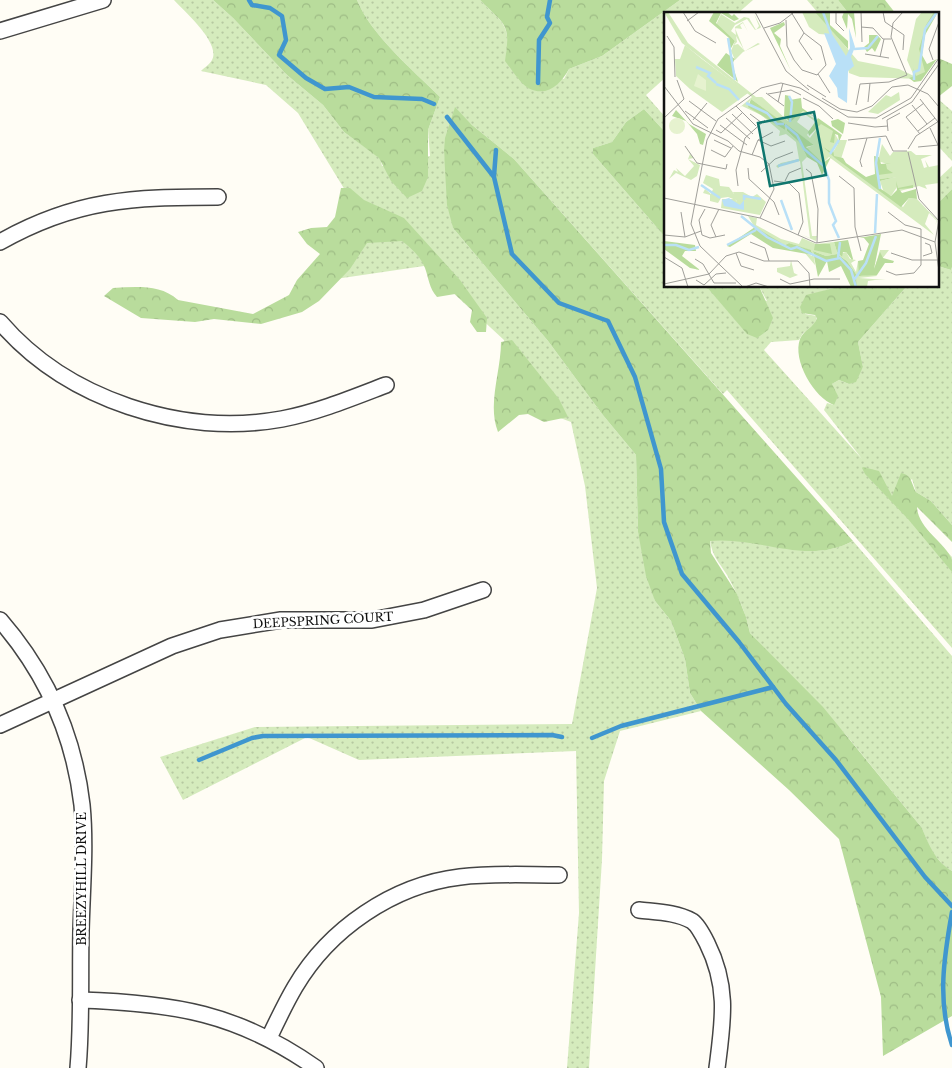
<svg xmlns="http://www.w3.org/2000/svg" width="952" height="1068" viewBox="0 0 952 1068" font-family="'Libre Baskerville',serif">
<defs>
<pattern id="grass-dots" width="8" height="8" patternUnits="userSpaceOnUse" patternTransform="scale(1.25)"><rect width="8" height="8" fill="#d5ebbd"/><path d="M2 2h.1M6 6h.1" fill="none" stroke="#b6c8a1" stroke-width="1.8" stroke-linecap="round"/></pattern>
<pattern id="forest-crowns" width="20" height="18" patternUnits="userSpaceOnUse" patternTransform="scale(1.25)"><rect width="20" height="18" fill="#b9dc9c"/><path d="M2 6a3 3 0 1 1 6 0M12 15a3 3 0 1 1 6 0" fill="none" stroke="#9ebc85"/></pattern>
</defs>
<rect width="100%" height="100%" fill="#fffdf5"/>
<g fill="url(#grass-dots)">
<path d="M174,0H213L233,18L287,75L323,105L344,132L380,158L382,166L430,156L428,130L440,97C413,70 371,35 357,0H480C502,23 511,23 506,57L564,79L569,69L602,56L680,0H753L737,14H666V77L646,95L666,118V133L644,109L626,122L612,142L593,148V154L666,238V286H708L767,301L759,286H842L806,296L805,314L817,316L815,324L803,333L799,340L771,342L764,350L862,459L824,410L827,403L834,405L832,384L839,380L849,384L856,379L863,367L858,342L907,286H938V266L951,270L952,267V525L931,501L916,492L912,479L894,494L952,557V648L727,390L723,394L514,159L472,125L455,108L444,151L453,228L548,341L602,414L636,455L638,532L655,601L671,621L685,659L690,693L701,711L620,731L604,781L602,859L589,1068H567L579,913L576,751L359,760L307,737L183,800L160,757L255,727L572,724L597,588L585,486L571,422L512,400L504,340L424,266L315,282L351,200L298,113L266,85L201,71C204,68 210,64 212,60C221,43 185,12 174,0Z"/>
<polygon points="807,0 838,0 849,14 819,14"/>
<polygon points="938,99 952,111 952,161 938,146"/>
<polygon points="952,166 952,189 938,203 938,179"/>
<path d="M710,540C719,540 729,540 738,540C778,543 814,562 853,541L952,656V871L945,867L931,851L922,828L847,736L750,633C746,613 737,593 727,575C719,562 712,556 710,540Z"/>
</g>
<g fill="url(#forest-crowns)">
<path d="M213,0H357C371,35 413,70 440,97L428,130V177L422,191L407,198L391,181L379,158L344,132L323,105L287,75L233,18Z"/>
<path d="M480,0H680L602,56L569,69C561,84 547,98 528,88C520,83 511,69 505,61C511,22 505,26 480,0Z"/>
<polygon points="838,0 885,0 896,14 849,14"/>
<polygon points="938,58 952,64 952,86 938,97"/>
<path d="M455,107L472,125L514,159L853,541C807,566 758,536 710,541L711,553L737,594L746,617L750,633L823,707L922,828C929,845 935,861 952,871V1016L883,1056L881,997L839,839L789,790L701,711L690,693L685,659L671,621L655,601L646,576L638,532L636,455L602,414L548,341L453,228L447,205L444,151L445,138Z"/>
<polygon points="644,109 666,133 666,238 593,154 593,148 612,142 626,122"/>
<path d="M341,188H350L364,200L404,218L460,280L487,318L486,332H477L470,322L472,310L455,294L437,297C429,288 429,279 425,268C421,257 411,248 402,241L367,243L350,269L319,301L302,312L261,324L214,319L195,322L141,318L104,296L113,288C136,287 160,284 178,300L253,314L289,295L297,280L320,254L307,244L298,232L311,228L327,227L335,217Z"/>
<polygon points="952,189 952,267 951,270 938,266 938,203"/>
<polygon points="706,286 759,286 773,318 768,330 757,338 747,334"/>
<path d="M842,286H907L858,342L863,367L856,382L849,384L839,380L832,384L838,396L834,405C814,398 792,360 800,339C804,329 814,328 817,318L815,315L802,313L800,307L806,295Z"/>
<path d="M512,340L559,399L568,417L544,422L528,414L519,415L498,432C487,404 501,372 501,342Z"/>
<path d="M863,467L879,471L892,496L901,473C912,475 911,483 916,492L931,501L952,525V542L917,507C918,529 946,543 952,560C952,563 952,569 952,572L908,519L865,474L862,468Z"/>
</g>
<g fill="none" stroke-linecap="round" stroke-linejoin="round">
<g stroke="#3f96cf" stroke-width="4.5">
<polyline points="249,0 252,5 270,8 282,16 286,40 279,55 306,78 325,89 349,87 374,97 422,99 434,104"/>
<polyline points="538,83 539,40 550,23 547,17 550,0"/>
<polyline points="447,117 494,177 512,254 559,303 608,321 635,377 661,469 664,522 682,574 739,642 786,704 836,760 925,877 952,906"/>
<polyline points="494,176 496,150"/>
<polyline points="592,738 621,726 773,687"/>
<polyline points="199,760 252,738 263,736 552,735 562,737"/>
<path d="M952,912C944,957 937,1001 952,1045"/>
</g>
<g stroke="#444" stroke-width="18">
<g id="minor">
<polyline points="0,31 103,0"/>
<path d="M0,242C76,199 133,197 218,197"/>
<path d="M0,322C67,400 182,437 282,419C318,412 352,398 386,385"/>
<path d="M0,620C46,673 74,736 82,805C86,846 82,890 81,931C80,976 82,1023 78,1068"/>
<polyline points="0,725 172,646 220,630 281,620 372,620 424,610 483,590"/>
<path d="M639,910C656,912 676,912 692,921C698,925 704,937 707,943C729,987 723,1021 717,1068"/>
<path d="M80,1000C174,1003 238,1013 316,1068"/>
<path d="M269,1038C277,1021 285,1004 295,987C329,929 393,885 460,877C493,873 526,875 559,875"/>
</g>
</g>
<use href="#minor" stroke="#fff" stroke-width="15"/>
</g>
<g text-anchor="middle" dominant-baseline="central" stroke-width="5" stroke-linejoin="round" paint-order="stroke">
<g font-size="12" fill="#111" stroke="#fff">
<text transform="translate(323 620) rotate(-3)">DEEPSPRING COURT</text>
<text transform="translate(81 879) rotate(-90)">BREEZYHILL DRIVE</text>
</g>
</g>
<g transform="translate(664 12)">
<rect width="275" height="275" fill="#fffdf5"/>
<path d="M0,0H4L24,31L92,85H98L124,109L139,99L151,107L152,111L143,123L146,126L157,111L169,118V129L171,122L175,129L170,137L166,139L158,134L168,142L176,128H183L177,147H174L220,181L216,169L232,165L215,167L214,154L223,152L214,149L218,132L226,144L229,140L247,139L252,143H268L257,147L260,156L263,155L261,148L265,155L275,153V171L261,173L263,177L255,174L236,179L233,175L227,184L222,182L239,195L245,186L253,187L273,208L271,213L273,209L265,201L261,212L270,223L165,145L159,151L142,136L150,133L122,113L123,119L136,131L143,145L138,150L148,224H153L152,229L136,222L146,226L136,149L120,151L114,156L112,154L117,151L135,147L132,130L122,122L115,124L116,119L97,103L78,94L75,96L88,85L18,31ZM87,87L120,112L121,118L88,97L84,92ZM139,101L152,110L145,119L133,110ZM138,0H152L194,49L235,57L250,64L243,48L252,7L258,0H272L259,25L258,44L262,61L258,67L196,65L185,61L181,44L168,23L155,22L145,15ZM57,2L71,11L80,5L85,6L92,18L95,14L90,2L97,15L96,16L91,18L83,7L71,13L67,19L72,23L71,15L79,10L84,20L79,11L76,13L78,17L71,16L80,38L72,24L73,30L70,33L74,32L81,39L94,31L96,32L79,40L71,48L67,39L71,29L52,13ZM22,137L30,146L24,147L36,153L33,164L27,168L12,161L5,167L10,158L14,160L12,156L21,164L30,154L24,147L26,142ZM69,180H79L88,185L93,182L102,190L96,203L57,196L58,187H71L73,190ZM84,204L93,206L92,213L117,227L135,232L138,226L152,232L170,230L173,240L178,245V241L182,240L186,247L192,248L187,251L192,260L194,249L197,264L209,262L216,238H225L218,247L216,243L210,259L213,264L195,266L222,268H211L204,269L203,275H193L192,262L183,249L173,242L162,244L149,239L153,266L151,253L140,240L148,244V239L125,231L121,233L91,216ZM127,248L130,261L134,263L126,266L113,260V256L126,254Z" fill="#d5ebbd" fill-rule="evenodd"/>
<path d="M50,0H63L68,4L70,2L75,7L70,9L57,1L52,11L71,29L66,38L65,26L45,9ZM151,0H166V13L184,29V37ZM180,0H190L192,26L188,7L184,2L183,17L178,5ZM270,0H274L261,23L258,43L263,52L273,47L257,69L250,70L245,66L251,64L249,56L252,64L261,60L255,37L262,13ZM120,10L121,13L110,21L117,27L116,34L127,59L106,16ZM205,23H213L217,27L211,40L208,36L203,40L200,35L205,31ZM62,41L71,47L68,52L74,70L53,53ZM121,83L126,84V88L137,86L138,96L151,105L139,99L126,110L120,104ZM87,87L121,112V118L84,95ZM12,98L25,112L42,122L39,133L36,132L33,122L22,109L8,104ZM154,106L178,123L174,132H171L175,129L174,123L171,122L170,131L166,130L169,119L157,112L145,124L144,120ZM174,107L181,111L179,122L168,114L167,109ZM122,112L150,133L142,135L159,151L167,145L158,163L153,151L143,145L136,131L123,119ZM158,134L166,139L169,137L170,144L179,146L182,151L202,165L211,162L210,144L215,145L217,152L227,151L222,152L223,157L229,161L214,163L215,167L232,165L216,169L217,177L227,184L233,178L232,169L234,176L249,173V176L235,177L238,181L252,177L253,187L245,186L237,195L171,146ZM91,215L121,233L125,231L147,238L149,243L109,236L87,222L66,235L63,234ZM217,222L210,257L216,240L219,246L230,249L229,251H221L213,263L195,264L194,249L199,248L205,232L200,226H195ZM184,228L189,247L188,248L182,240H179L178,245L173,240L170,230ZM0,229L31,233L32,239H21L18,244L36,258L26,256L0,237ZM151,232H166L168,242L150,238ZM149,239L162,244L173,242L183,249L192,262L193,275H187L177,254L165,260L163,249L154,265Z" fill="#b9dc9c"/>
<path d="M235,80L236,88L214,102L204,100L222,83L227,85Z" fill="#d5ebbd"/>
<path d="M21,33L38,47L84,81L58,100L26,77L12,64L11,47H16ZM42,163L55,167L56,174L65,175L70,182L77,183V190L64,185L57,186L54,191L46,189V183L39,181L41,177L47,182L49,177L39,171Z" fill="#d5ebbd"/>
<path d="M34,62L42,68V79L30,74ZM5 114a8 8 0 1 1 16 0a8 8 0 1 1-16 0Z" fill="#e6f2cf"/>
<path d="M185,16L191,35L187,45L190,54L184,59L183,91L174,85L173,76L165,64L172,52L160,21L168,22L182,44L186,36ZM65,186L76,193L80,188V198L60,194L58,188Z" fill="#b9e0f7"/>
<path fill="none" stroke="#b9e0f7" stroke-width="2.5" d="M159,0L167,22M64,26L71,68M190,37L204,36L214,24M32,55L46,61L44,64L52,71M250,68V60L255,58L261,17L273,0M52,72L65,77L75,88M125,84L128,90L126,110M82,91L103,101L113,112H120M121,113L133,123L140,137L160,154L165,168V191L172,209L169,213L175,226M166,142L175,128M114,154L135,148M37,173L56,186M216,177L212,151L216,126M80,188V184L97,187M117,188L128,218M77,204L103,225L127,237L133,235L162,249L176,246L187,258L192,275M211,221L213,182M0,233H12L25,238L35,235M63,233L92,218M174,246L176,230M190,268L202,251L212,224"/>
<path fill="none" stroke="#a09f9a" stroke-width="1" d="M19,0L31,19L52,31M91,0L122,59L145,78M172,0V11L180,19M197,0L198,30M219,0L221,10L240,23L239,38M122,8L123,34L130,48L138,58L153,63L162,53L157,34L140,21L127,0M23,9L35,0M197,15L209,16L219,27H227M100,16L116,11L129,1M140,21L135,29L148,48M3,24L10,35L11,65M201,42L225,46M216,45L220,27M269,48L265,37L275,10M154,62L166,81M143,73L162,85M0,74L29,112L64,129L75,139L96,145L105,152L110,177L96,206M102,81L120,94M104,82L127,78L137,83M139,86L155,94L169,107M158,86L176,97L193,100L208,94L228,75L244,73L264,82L275,95M256,87L274,110M25,89L52,109M114,90L119,71M204,90L206,71M192,93L196,72L225,70L243,63L227,25L229,11L239,0M248,93L263,112M72,94L92,114M21,99L44,116M68,102L89,122M86,102L98,111M0,106L20,87L13,68M62,106L86,127M218,107L248,90L275,52M29,108L43,91M184,111L211,115L224,114M56,113L83,133M266,116L274,133M52,118L57,121L78,101M224,119L223,108L236,101M254,119L271,106M256,122L242,105L260,91M50,128L67,136M94,128L107,134L121,129M184,128L222,124L229,139H243M21,134L33,151L62,157L63,152M254,135L275,133M244,137L252,124L275,109M47,138L61,145L69,134M244,140L255,187L275,209M88,143L94,128L109,120M198,155L196,149L203,126M84,156L85,167L110,190L115,203M142,157L147,161L154,197L153,231M97,160L111,147L129,140M175,164L190,176L191,215L197,239M110,169L125,171L135,181L139,210L134,223M121,169L125,161L137,156M74,174L72,158L81,126L101,108M0,186L96,206L152,231L238,218L271,230M41,197L35,208L38,223L46,226L61,223M17,200L21,225M275,208L271,230L275,259M0,223L21,225L37,219M52,225L47,213L55,197M86,230L101,236L105,249M72,241L77,254L90,258M227,241L248,248H273M259,244L268,241L266,233L261,231M0,245L18,256L24,275M31,247L39,252L50,271H72M222,259L232,263L250,261L257,253V217L241,213L224,200M116,267L126,272L150,267H176M32,268L40,273L52,262L62,261M0,272L45,262L62,244L75,240L100,249H134L145,261L146,275M79,275L36,234L27,212L43,128L54,107L97,76L117,71L136,76L184,105L212,106L247,86L275,46M81,275L92,271L105,275"/>
<path fill="#0f766e" fill-opacity="0.15" stroke="#0f766e" stroke-width="2.5" d="M150,100L162,163L106,174L94,111Z"/>
<rect width="275" height="275" fill="none" stroke="#111" stroke-width="2.5"/>
</g>
</svg>
